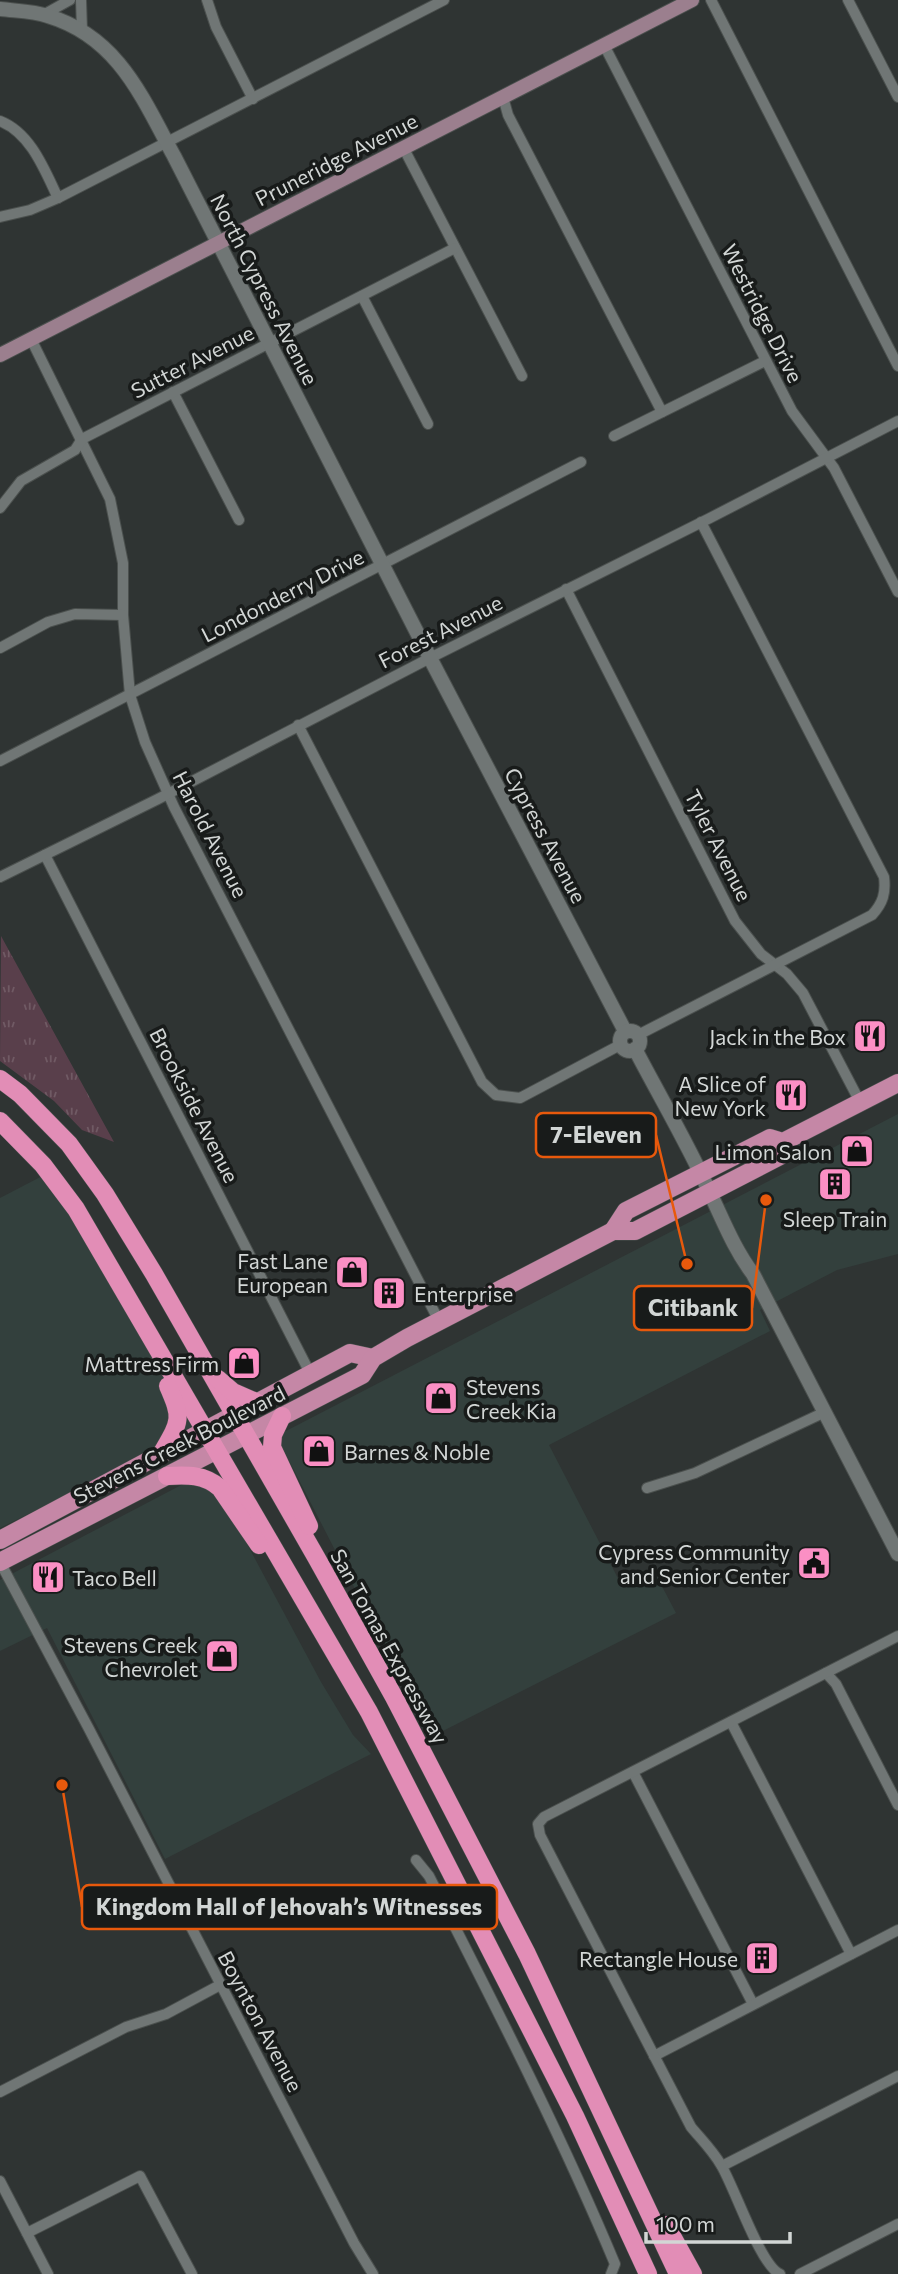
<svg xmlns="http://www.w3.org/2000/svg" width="898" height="2274" viewBox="0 0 898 2274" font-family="Commissioner,sans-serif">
<defs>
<pattern id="grass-tufts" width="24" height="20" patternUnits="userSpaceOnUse" patternTransform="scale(1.75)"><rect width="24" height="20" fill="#593f4b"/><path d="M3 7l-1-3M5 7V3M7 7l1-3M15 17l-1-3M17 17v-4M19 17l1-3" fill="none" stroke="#705a64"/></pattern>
</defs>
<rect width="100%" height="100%" fill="#2f3433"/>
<g fill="#33403d">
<polygon points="898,1114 898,1254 837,1270 760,1310 770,1331 549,1445 623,1588 655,1573 676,1613 431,1737 280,1443 284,1432"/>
<polygon points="50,1172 200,1429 0,1528 0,1198"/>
<polygon points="208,1471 321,1682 353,1735 371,1754 165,1859 47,1628 0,1651 0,1580"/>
</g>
<polygon fill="url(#grass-tufts)" points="1,936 114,1142 82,1130 54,1101 0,1061"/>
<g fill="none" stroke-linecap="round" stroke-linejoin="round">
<g stroke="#4b504e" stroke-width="12">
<g id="minor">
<polyline points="81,0 82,30"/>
<polyline points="207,0 216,27 253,99"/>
<polyline points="711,0 898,366"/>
<polyline points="848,0 898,97"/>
<polyline points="43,15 70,0"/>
<polyline points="604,45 792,411 834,468 898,592"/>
<polyline points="503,97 508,115 662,412"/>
<path d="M0,121C31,133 45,171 58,198"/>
<polyline points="403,147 522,376"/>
<polyline points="0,217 30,210 58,198 444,0"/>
<polyline points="362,296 428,424"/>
<polyline points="31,339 110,499 123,563 123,615 130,695 145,742 174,807 439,1321"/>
<polyline points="173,392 239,520"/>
<polyline points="614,436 765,361"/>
<polyline points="0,508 21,481 75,450 82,439 455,248"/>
<polyline points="566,589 735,921 761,954 787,974 803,993 860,1102"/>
<polyline points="0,648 48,622 75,614 123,615"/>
<polyline points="298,725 482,1082 496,1095 520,1098 620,1045"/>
<polyline points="0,761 581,462"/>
<polyline points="45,855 310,1373"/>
<polyline points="0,877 158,799 430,658 710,518 898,421"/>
<path d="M638,1035L872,915C883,903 886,893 884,877L701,522"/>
<polyline points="647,1488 695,1473 825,1412"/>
<polyline points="0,1562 89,1729 354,2243 373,2274"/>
<polyline points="826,1673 836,1684 898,1805"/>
<polyline points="731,1722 851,1954"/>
<polyline points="633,1772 753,2004"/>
<path d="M416,1860L429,1876C494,2004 560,2132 615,2264L611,2274"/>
<polyline points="654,2056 898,1930"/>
<polyline points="0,2092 126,2027 166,2014 220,1985"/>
<polyline points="722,2166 898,2076"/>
<polyline points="0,2181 48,2274"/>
<polyline points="27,2233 140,2176 192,2274"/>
<path d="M780,2274C760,2265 735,2188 721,2165C713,2151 701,2139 691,2127L540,1835L538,1824L544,1817L898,1636"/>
<polyline points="800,2274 898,2224"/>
</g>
</g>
<g stroke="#4b504e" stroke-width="16">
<g id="tertiary">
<path d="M0,9C16,11 33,11 48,16C118,37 142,97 174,156L430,658L625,1031"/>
<circle cx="630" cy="1041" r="10"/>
<path d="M635,1049C660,1097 688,1144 710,1193C723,1220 734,1249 753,1274L898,1554"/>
</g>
</g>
<g stroke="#4b504e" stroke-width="16">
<polyline id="secondary" points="0,355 692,0"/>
</g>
<g stroke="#4b504e" stroke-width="19">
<g id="primary">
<polyline points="613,1231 626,1211 770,1138 783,1142 898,1083"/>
<polyline points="0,1540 350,1353 373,1358"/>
<polyline points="0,1562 362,1375 373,1358 407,1338 613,1231 635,1231 780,1156 783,1142"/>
</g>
</g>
<g stroke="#4b504e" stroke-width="19">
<g id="trunk">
<polyline points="0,1079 20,1094 69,1144 105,1194 154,1274 316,1557 394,1697 527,1954 678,2274"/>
<polyline points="0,1121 43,1165 76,1209 369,1712 575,2116 648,2274"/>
<polyline points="218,1379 233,1392 256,1402"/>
<polyline points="282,1416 273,1435 272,1447 309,1526"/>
<path d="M163,1451C181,1420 182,1418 168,1386"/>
<path d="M167,1476C187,1475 204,1474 220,1488L259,1545"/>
<polyline points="666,2225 693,2274"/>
</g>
</g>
<use href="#minor" stroke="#707675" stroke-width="10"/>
<use href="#tertiary" stroke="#707675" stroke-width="14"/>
<use href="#secondary" stroke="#9b7f8e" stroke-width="14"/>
<use href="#primary" stroke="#c587a6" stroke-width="18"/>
<use href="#trunk" stroke="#e28db6" stroke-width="18"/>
</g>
<defs>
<g id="restaurant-square" transform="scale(1.75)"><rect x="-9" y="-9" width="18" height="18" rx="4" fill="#fb8fc4" stroke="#181b1a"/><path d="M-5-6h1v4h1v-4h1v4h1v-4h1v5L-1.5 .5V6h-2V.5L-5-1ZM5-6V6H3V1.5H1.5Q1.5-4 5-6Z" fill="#111"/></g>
<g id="shop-square" transform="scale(1.75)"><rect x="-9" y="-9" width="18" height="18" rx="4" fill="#fb8fc4" stroke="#181b1a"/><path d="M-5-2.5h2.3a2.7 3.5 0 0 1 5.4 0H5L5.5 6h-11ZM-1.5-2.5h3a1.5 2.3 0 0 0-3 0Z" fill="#111"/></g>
<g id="building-square" transform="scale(1.75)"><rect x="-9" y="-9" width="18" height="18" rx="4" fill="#fb8fc4" stroke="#181b1a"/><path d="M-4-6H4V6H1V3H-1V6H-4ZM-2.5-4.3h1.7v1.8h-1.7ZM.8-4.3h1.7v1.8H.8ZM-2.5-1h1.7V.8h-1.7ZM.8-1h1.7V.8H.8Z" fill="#111"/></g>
<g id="civic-square" transform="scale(1.75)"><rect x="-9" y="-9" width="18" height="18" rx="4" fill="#fb8fc4" stroke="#181b1a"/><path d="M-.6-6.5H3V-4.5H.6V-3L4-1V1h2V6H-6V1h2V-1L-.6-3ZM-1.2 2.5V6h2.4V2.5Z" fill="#111"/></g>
</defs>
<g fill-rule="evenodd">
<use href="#restaurant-square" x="870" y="1036"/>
<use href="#restaurant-square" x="791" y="1095"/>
<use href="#shop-square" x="857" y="1151"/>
<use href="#building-square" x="835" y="1184"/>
<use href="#shop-square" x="352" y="1272"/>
<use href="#building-square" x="389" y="1293"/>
<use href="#shop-square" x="244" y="1363"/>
<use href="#shop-square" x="441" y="1398"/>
<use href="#shop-square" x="319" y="1451"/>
<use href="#civic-square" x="814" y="1563"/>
<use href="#restaurant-square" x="48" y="1577"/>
<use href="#shop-square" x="222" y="1656"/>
<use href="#building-square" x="762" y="1958"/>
</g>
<g text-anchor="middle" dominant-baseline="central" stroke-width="7" stroke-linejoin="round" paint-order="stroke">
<g font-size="21" fill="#d2d6d5" stroke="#181b1a">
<text transform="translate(336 159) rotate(-27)">Pruneridge Avenue</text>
<text transform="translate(265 289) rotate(63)">North Cypress Avenue</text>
<text transform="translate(763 313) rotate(63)">Westridge Drive</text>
<text transform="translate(192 361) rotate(-27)">Sutter Avenue</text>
<text transform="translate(282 595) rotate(-27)">Londonderry Drive</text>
<text transform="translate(440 631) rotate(-27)">Forest Avenue</text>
<text transform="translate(211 834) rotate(63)">Harold Avenue</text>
<text transform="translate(546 835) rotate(62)">Cypress Avenue</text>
<text transform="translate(719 845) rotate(63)">Tyler Avenue</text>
<text transform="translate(195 1105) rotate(63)">Brookside Avenue</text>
<text transform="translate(179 1444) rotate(-27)">Stevens Creek Boulevard</text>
<text transform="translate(390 1646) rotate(61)">San Tomas Expressway</text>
<text transform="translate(261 2021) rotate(62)">Boynton Avenue</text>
</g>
<g font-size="21" fill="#d2d6d5" stroke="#181b1a" text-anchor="end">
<text x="846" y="1036">Jack in the Box</text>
<text x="766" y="1083">A Slice of<tspan x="766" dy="24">New York</tspan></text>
<text x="832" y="1151">Limon Salon</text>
<text x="835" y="1218" text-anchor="middle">Sleep Train</text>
<text x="328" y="1260">Fast Lane<tspan x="328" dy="24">European</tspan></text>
<text x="414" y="1293" text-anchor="start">Enterprise</text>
<text x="219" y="1363">Mattress Firm</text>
<text x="466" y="1386" text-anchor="start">Stevens<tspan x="466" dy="24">Creek Kia</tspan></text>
<text x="344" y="1451" text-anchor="start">Barnes &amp; Noble</text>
<text x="790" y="1551">Cypress Community<tspan x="790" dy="24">and Senior Center</tspan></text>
<text x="72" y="1577" text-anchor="start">Taco Bell</text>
<text x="198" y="1644">Stevens Creek<tspan x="198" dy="24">Chevrolet</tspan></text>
<text x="738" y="1958">Rectangle House</text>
</g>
</g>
<path fill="none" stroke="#e8590c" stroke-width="2.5" d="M687 1264L656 1135M766 1200L752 1308M62 1785L82 1907"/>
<g fill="#e8590c" stroke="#181b1a" stroke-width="2.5">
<circle cx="687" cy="1264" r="7"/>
<circle cx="766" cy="1200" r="7"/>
<circle cx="62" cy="1785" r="7"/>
</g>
<g fill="#181b1a" stroke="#e8590c" stroke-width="2.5">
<rect x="536" y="1113" width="120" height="44" rx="7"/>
<rect x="634" y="1286" width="118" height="44" rx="7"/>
<rect x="82" y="1885" width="415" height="44" rx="7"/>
</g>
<g font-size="23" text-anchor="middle" font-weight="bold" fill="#d2d6d5">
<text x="596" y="1143">7-Eleven</text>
<text x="693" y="1316">Citibank</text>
<text x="289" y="1915">Kingdom Hall of Jehovah’s Witnesses</text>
</g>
<path d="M646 2232v10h144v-10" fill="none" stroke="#d2d6d5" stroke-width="3.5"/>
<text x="656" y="2232" font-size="21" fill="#d2d6d5" stroke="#181b1a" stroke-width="5" paint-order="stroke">100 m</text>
</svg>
